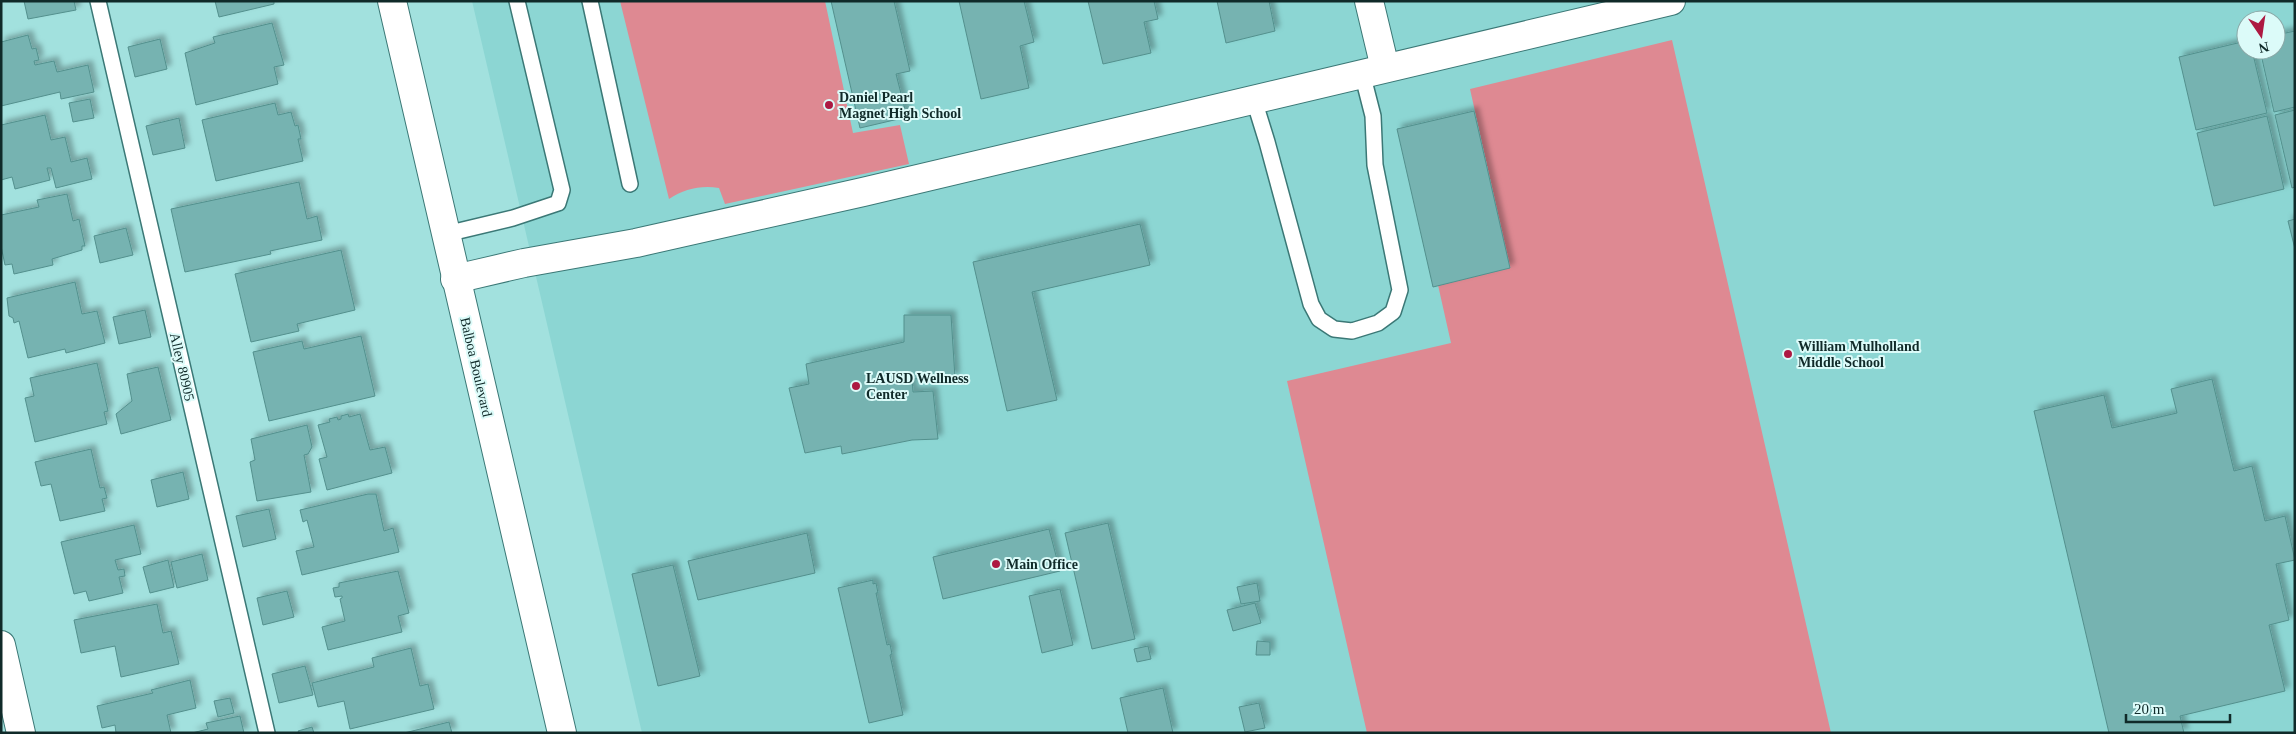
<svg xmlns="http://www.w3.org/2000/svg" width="2296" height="734" viewBox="0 0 2296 734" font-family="Georgia,serif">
<defs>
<filter id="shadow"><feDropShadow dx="4.5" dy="-4.5" stdDeviation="2.5" flood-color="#0004"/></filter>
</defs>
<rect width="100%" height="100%" fill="#a2e1de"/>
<path fill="#8cd6d3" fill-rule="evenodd" d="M472,1H2295V733H642ZM2246,20H2276V50H2246Z"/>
<g fill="#de8992">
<path d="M620,1H825L853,133L900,125L909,164L725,204L719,188C701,185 684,189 669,199Z"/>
<polygon points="1672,40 1831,733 1367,733 1287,381 1451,343 1438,285 1510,268 1470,89"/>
</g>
<g fill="#76b3b1" stroke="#53908d" filter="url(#shadow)">
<polygon points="24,1 74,1 76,10 28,19"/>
<polygon points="215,1 274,1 274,4 219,17"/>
<polygon points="831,1 894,1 910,71 896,74 907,117 860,128"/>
<polygon points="959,1 1024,1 1034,42 1020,46 1029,88 981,99"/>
<polygon points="1088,1 1154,1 1158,19 1144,22 1151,53 1103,64"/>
<polygon points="1217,1 1269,1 1275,31 1226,43"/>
<polygon points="272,23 284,65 274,67 278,84 196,105 185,53 215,43 213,37"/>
<polygon points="2295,31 2295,107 2274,112 2260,50 2276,50 2276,35"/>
<polygon points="28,35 32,49 36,48 39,60 34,61 35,65 54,61 57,72 88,65 94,92 61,99 60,92 1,106 1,42"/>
<polygon points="160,39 167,69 135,77 128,47"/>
<polygon points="2246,41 2246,50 2252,50 2267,113 2196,130 2179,57"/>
<polygon points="90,99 94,118 73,122 69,103"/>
<polygon points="275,103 278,115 291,112 295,126 298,125 301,139 298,139 303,161 216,181 202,120"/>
<polygon points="2295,110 2295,187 2292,188 2275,115"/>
<polygon points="1474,111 1510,268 1433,287 1397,129"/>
<polygon points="45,115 51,140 65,137 71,162 87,158 92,179 56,188 51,168 47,168 50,180 15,189 12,177 1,180 1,125"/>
<polygon points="2267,116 2284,189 2214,206 2197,133"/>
<polygon points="179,118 185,148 153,155 146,126"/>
<polygon points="299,182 307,219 317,216 322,240 270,251 271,254 185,272 171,209"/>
<polygon points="67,194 73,221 79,219 85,246 82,246 82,250 52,259 53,265 14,274 12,264 5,265 1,246 1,215 39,207 37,200"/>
<polygon points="2295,219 2295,249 2288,221"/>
<polygon points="1140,224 1150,265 1032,292 1057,400 1007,411 973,262"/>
<polygon points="126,228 133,255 100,263 94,236"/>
<polygon points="341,250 355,310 297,324 299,331 251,342 235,274"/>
<polygon points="75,282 82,314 97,311 105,343 66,353 65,349 28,358 19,321 14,323 13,318 9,316 7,298"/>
<polygon points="145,310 151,337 119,344 113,317"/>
<polygon points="904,315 951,315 955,378 912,379 913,392 933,391 938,439 912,440 842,454 841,446 805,453 789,388 809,384 806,364 904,342"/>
<polygon points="361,336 375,396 269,421 253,352 302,341 304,349"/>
<polygon points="97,363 108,411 104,412 107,424 35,442 25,398 34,396 30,378"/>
<polygon points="158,367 171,420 121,434 116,414 132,401 127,374"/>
<polygon points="2212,379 2234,471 2252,466 2265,521 2285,516 2295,560 2276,564 2289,620 2269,625 2285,691 2180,716 2184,733 2109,733 2034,411 2104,395 2112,428 2177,413 2171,389"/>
<polygon points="348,414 349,417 360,414 370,450 385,447 392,473 327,490 319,459 327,457 318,425 330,422 329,419 337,417 338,420 341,419 341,416"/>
<polygon points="307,425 312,447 308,454 304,455 311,492 257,501 250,462 255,460 251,439"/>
<polygon points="91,449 100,488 104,487 107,498 102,499 105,511 60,521 51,484 41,486 35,462"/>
<polygon points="183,472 189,499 157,507 151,480"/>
<polygon points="368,494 376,494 384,531 393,528 399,552 302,575 296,551 314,547 307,520 303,522 300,510"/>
<polygon points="269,509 276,539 243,547 236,516"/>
<polygon points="1108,523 1135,639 1092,649 1065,533"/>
<polygon points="134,525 141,554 115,560 118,570 124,569 125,576 119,577 123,593 89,601 86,591 74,594 61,542"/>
<polygon points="1049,529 1060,571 943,599 933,557"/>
<polygon points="807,533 815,573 698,600 688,561"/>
<polygon points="202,554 208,580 177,588 171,562"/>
<polygon points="168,560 174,587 150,593 143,567"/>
<polygon points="673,565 700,676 658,686 632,574"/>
<polygon points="398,571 409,613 398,616 402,632 328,650 322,627 345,621 340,599 342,598 342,596 335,597 333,588 339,587 339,583"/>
<polygon points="873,580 873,584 876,583 878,593 876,593 887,645 890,644 892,654 890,655 903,715 869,723 838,588"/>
<polygon points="1257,583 1260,601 1241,604 1237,587"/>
<polygon points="1060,589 1073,645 1042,653 1029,596"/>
<polygon points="287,591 294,617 263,625 257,598"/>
<polygon points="1255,603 1261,623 1233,631 1227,610"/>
<polygon points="157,604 163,633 171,631 179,664 121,677 115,646 81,653 74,620"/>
<polygon points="1257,641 1270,642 1270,655 1256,655"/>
<polygon points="1148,646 1151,659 1137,662 1134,649"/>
<polygon points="411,648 420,686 428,684 434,709 350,729 344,701 318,707 312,683 374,667 372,658"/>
<polygon points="305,666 313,695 279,703 272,674"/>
<polygon points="190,680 196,708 167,715 171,733 116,733 115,725 102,728 97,706 153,693 151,690"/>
<polygon points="1163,688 1173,733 1128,733 1120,698"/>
<polygon points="230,698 234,713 218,717 214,701"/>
<polygon points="1259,703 1265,728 1245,732 1239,707"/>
<polygon points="240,716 244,733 192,733 208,729 206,723"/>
<polygon points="449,722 452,733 404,733"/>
<polygon points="312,727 314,733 299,733 298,731"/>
</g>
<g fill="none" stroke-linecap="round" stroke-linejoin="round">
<g stroke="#3b7876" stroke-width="18">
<g id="service">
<polyline points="98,1 267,733"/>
<polyline points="590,1 630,184"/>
<polyline points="1254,100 1267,142 1311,304 1319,319 1334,329 1352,331 1378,323 1393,312 1400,290 1375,165 1373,116 1362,73"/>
<polyline points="446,234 513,218 558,203 562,190 517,1"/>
</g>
</g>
<g stroke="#3b7876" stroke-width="30">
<g id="minor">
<polyline points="1369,1 1385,68"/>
<polyline points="455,279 524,263 636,243 863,192 1671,1"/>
<polyline points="1,645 21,733"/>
</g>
</g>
<g stroke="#3b7876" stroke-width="30">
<polyline id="primary" points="392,1 562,733"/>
</g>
<use href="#service" stroke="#fff" stroke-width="15"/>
<use href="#minor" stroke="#fff" stroke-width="28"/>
<use href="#primary" stroke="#fff" stroke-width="28"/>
</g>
<g fill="#ad1942" stroke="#dcfbf9" stroke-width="2">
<circle cx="829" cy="105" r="5"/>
<circle cx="1788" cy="354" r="5"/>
<circle cx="856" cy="386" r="5"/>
<circle cx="996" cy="564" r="5"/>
</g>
<g text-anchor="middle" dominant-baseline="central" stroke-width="4" stroke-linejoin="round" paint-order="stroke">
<g font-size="14" font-weight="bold" fill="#102a29" stroke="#dcfbf9" text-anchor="start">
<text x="839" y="97">Daniel Pearl<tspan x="839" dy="16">Magnet High School</tspan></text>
<text x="1798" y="346">William Mulholland<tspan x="1798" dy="16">Middle School</tspan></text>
<text x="866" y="378">LAUSD Wellness<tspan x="866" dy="16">Center</tspan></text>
<text x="1006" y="564">Main Office</text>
</g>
<g font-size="14" fill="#102a29" stroke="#dcfbf9">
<text transform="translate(182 367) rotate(77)">Alley 80905</text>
<text transform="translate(476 367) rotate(77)">Balboa Boulevard</text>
</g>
</g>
<rect width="2296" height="734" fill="none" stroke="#102a29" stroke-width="5"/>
<g transform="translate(2261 35) rotate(167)"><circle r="24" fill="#dcfbf9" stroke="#8aa7a6"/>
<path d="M0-4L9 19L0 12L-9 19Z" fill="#ad1942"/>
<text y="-8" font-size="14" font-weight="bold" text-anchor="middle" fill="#102a29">N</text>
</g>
<path d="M2126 714v8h104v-8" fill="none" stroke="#102a29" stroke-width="2.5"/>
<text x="2134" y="714" font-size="15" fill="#102a29" stroke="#dcfbf9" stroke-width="4" paint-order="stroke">20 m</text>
</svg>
